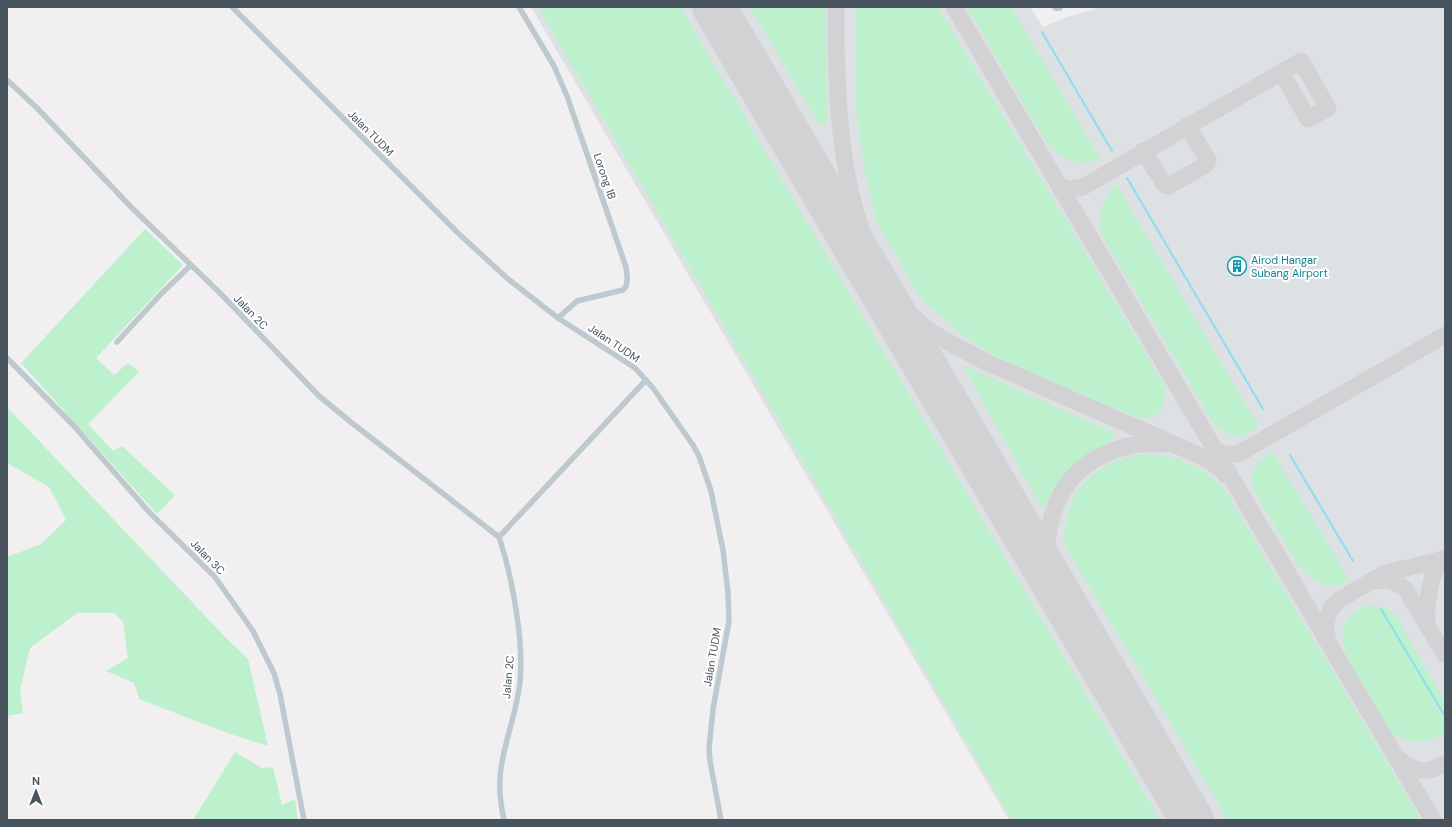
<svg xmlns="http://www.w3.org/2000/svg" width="1452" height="827" viewBox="0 0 1452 827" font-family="'DM Sans',sans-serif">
<rect width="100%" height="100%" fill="#f2eff0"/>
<polygon fill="#dee1e4" points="531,7 1030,7 1043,27 1066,17 1104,7 1445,7 1445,820 1009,820"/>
<g fill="#bdf1ce">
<polygon points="538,7 680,7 1160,820 1012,820"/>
<polygon points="750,7 826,7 827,120 821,127"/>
<path d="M856,7H938L1164,384C1167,398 1165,403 1157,415L1147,418L1135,417L992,355L962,334L922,300L876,221L864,167L856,110Z"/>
<path d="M967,7H1011L1101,160C1077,166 1063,161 1047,143Z"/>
<path d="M1116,184L1259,427C1255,429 1250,434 1246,435C1233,439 1222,432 1214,424L1101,234C1099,213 1102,200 1116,184Z"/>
<polygon points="145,229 183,265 96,358 114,375 128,363 139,372 88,424 113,451 122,446 175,495 157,514 21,363"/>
<path d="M962,365L1115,433L1112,442C1091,453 1071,467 1056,487C1051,493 1048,502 1043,509Z"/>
<polygon points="7,407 227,639 248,659 268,746 230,734 139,699 134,683 106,671 128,658 123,622 114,613 77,613 30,648 20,690 23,713 7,716 7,557 41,544 66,520 49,487 7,463"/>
<polygon points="1272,451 1350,581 1336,585 1324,585 1313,579 1299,567 1254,490 1251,474 1259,461"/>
<path d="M1143,454C1175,456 1196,461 1219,484H1221L1421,820H1228L1064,544C1065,532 1065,521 1069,510C1080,475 1110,460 1143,454Z"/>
<path d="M1366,606C1381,606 1386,606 1397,618L1445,702V733C1427,744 1410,746 1391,732C1386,728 1376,708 1372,701C1355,673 1319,624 1366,606Z"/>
<polygon points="235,752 262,768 273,767 282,805 295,799 298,820 193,820"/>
</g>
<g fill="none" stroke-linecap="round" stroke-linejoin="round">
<g stroke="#89dfef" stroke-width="2">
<polyline points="1042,32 1112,151"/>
<polyline points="1127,178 1263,409"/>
<polyline points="1290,455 1353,561"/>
<polyline points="1381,609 1443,713"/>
</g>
<g stroke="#d2d2d5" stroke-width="17">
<path d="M836,7C836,61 837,116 846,169C852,204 863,239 876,272"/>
<polyline points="954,7 1433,820"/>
<polyline points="1143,151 1165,185 1169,186 1207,164 1208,160 1187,126"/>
<polyline points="1060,187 1070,189 1083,187 1301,61 1328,108 1308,119 1281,72"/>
<path d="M864,262C884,288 905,313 932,332C949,344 968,352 986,362L1203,457L1220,468L1226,475"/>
<polyline points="1216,451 1224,454 1238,454 1445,335"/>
<path d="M1374,581C1388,579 1396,581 1406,590L1445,655"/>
<path d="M1063,600C1055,584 1047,567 1047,548C1048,525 1055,500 1069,482C1090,454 1131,440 1165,444"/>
<path d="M1427,625C1425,610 1431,571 1440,560"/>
<polyline points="1327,640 1326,624 1328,615 1331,608 1339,600 1385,573 1445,559"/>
<path d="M1398,758C1413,773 1427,775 1445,763"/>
</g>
<polyline stroke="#d2d2d5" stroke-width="44" points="714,7 1192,820"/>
<g stroke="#bdc8cf" stroke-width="5.5">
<polyline points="232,7 458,233 508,279 558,318 635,368 653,388 693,445 699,456 711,491 723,550 728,593 729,621 713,709 709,749 710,761 721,820"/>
<path d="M519,7L554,66L567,96L626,267C627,275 629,285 623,290L577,301L558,318"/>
<path d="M7,80L37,108L131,207L220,293L319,396L352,423L499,537C512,576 524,640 520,682C517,709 507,735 502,762C498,781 500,802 504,820"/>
<polyline points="117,342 161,294 191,265"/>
<polyline points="7,358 73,425 149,512 215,577 253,631 274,673 280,694 304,820"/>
<polyline points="499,537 646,380"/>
</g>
<polyline stroke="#bdc9d4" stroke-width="8" points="1056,7 1059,7"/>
</g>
<defs>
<g id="building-ring" transform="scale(1)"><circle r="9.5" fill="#fff" stroke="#0f9aa8" stroke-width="1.5"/><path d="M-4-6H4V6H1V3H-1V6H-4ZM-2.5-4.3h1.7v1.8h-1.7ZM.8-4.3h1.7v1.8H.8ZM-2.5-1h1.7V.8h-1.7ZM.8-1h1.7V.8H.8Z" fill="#0f9aa8"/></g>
</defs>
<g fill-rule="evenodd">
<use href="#building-ring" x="1237" y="266"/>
</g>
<g text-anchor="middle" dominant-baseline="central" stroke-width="4" stroke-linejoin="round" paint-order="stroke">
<g font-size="11" fill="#47545e" stroke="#fff">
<text transform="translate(371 133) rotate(45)">Jalan TUDM</text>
<text transform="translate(605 176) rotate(71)">Lorong 1B</text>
<text transform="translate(251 312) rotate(46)">Jalan 2C</text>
<text transform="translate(614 343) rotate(34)">Jalan TUDM</text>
<text transform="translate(208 557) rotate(46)">Jalan 3C</text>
<text transform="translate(712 657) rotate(-80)">Jalan TUDM</text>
<text transform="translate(508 677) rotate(-85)">Jalan 2C</text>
</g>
<g font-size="11" fill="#0d838f" stroke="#fff" text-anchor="start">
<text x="1251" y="260">Airod Hangar<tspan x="1251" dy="13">Subang Airport</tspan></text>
</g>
</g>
<rect width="1452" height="827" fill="none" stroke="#47545e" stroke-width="16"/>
<g transform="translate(36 791)" stroke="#ffffff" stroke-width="3" paint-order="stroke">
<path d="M0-3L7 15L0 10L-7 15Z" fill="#47545e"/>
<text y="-6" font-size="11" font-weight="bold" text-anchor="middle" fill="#47545e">N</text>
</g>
</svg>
